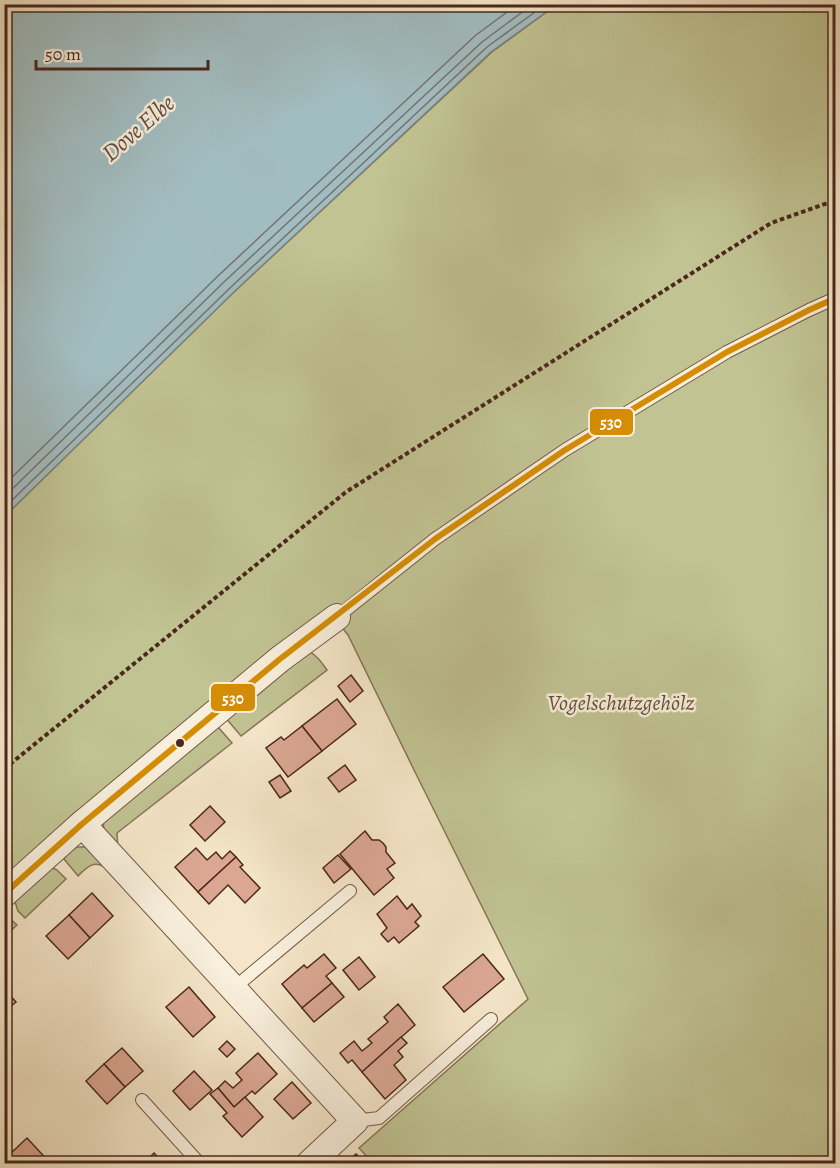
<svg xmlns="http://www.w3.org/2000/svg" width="840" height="1168" viewBox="0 0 840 1168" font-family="Alegreya,serif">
<rect width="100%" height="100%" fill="#f5e6c9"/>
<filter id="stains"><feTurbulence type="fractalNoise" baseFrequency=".00333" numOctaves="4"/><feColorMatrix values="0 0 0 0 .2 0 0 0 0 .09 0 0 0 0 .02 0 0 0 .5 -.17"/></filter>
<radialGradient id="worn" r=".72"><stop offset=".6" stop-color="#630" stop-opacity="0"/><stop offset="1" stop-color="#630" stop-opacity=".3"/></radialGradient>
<g fill="#c1c393" stroke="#867656" stroke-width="1.5">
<polygon points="556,5 835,5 835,1163 373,1163 359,1148 528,999 416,774 348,635 327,609 5,879 5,516 235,291 492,52"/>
<path d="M308,651C317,655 322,663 327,670L241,736L225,717Z"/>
<path d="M218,727L232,743L117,833L118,850C111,840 99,831 105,818Z"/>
<path d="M78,847H85L94,849L105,867C93,860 86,868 78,876L64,859C66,850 70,849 78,847Z"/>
<polygon points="51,867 57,870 66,879 25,918 18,911 14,899"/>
<polygon points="5,914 17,925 5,936"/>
</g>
<polygon fill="#a2bdc1" stroke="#7f817e" stroke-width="1.5" points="5,4 556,4 556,5 491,52 235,291 5,516"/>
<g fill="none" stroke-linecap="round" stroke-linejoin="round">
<g stroke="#76726e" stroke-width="1.5">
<polyline points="4,485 219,275 476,35 518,4"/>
<polyline points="4,497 225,281 482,42 533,4"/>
<polyline points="4,508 231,287 487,47 546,4"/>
</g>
</g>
<g fill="#dba793" stroke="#4a281a" stroke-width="1.5">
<polygon points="351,675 363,691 350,702 338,686"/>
<polygon points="337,699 356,724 322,751 302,726"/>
<polygon points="302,726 322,751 288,777 266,748 281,737 284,740"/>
<polygon points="345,765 356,780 339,792 328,778"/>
<polygon points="280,775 291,791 280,798 269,782"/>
<polygon points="210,806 225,822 205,841 190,825"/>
<polygon points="365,831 372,840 379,840 383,843 386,847 386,852 395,863 387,869 394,878 374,895 340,854"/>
<polygon points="196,848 207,860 216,852 222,859 230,851 236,857 198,892 175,867"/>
<polygon points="338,855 351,869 334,883 323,868"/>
<polygon points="236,857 243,865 240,867 260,888 245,903 228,885 209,904 198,892"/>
<polygon points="92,893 113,916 90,938 69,915"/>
<polygon points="397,896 407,909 412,904 421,916 415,922 419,926 399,943 394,937 388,942 381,934 387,928 377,914"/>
<polygon points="69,915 90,938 68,959 46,936"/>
<polygon points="324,954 336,968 326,976 332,983 302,1008 282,984 304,965 307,968"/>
<polygon points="483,954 504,979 464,1012 443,987"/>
<polygon points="359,957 375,977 359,990 343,970"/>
<polygon points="332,983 344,997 314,1022 302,1008"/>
<polygon points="189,987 215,1017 193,1037 166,1007"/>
<polygon points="4,989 16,1002 4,1012"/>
<polygon points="398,1004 415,1025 362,1072 352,1060 348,1063 340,1053 354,1041 362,1051 372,1043 368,1039 388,1022 384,1017"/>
<polygon points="401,1037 407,1043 398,1051 403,1057 394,1065 406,1080 385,1099 362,1072"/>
<polygon points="227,1041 235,1049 227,1057 219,1049"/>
<polygon points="122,1048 143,1071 125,1087 104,1064"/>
<polygon points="258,1053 277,1074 255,1094 252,1091 234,1107 218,1088 225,1081 233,1088 242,1080 236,1073"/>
<polygon points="104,1064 125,1087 107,1104 86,1081"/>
<polygon points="194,1071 212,1090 190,1110 173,1091"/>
<polygon points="292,1082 311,1103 293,1119 274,1099"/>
<polygon points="218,1088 234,1107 245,1097 263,1117 242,1137 223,1116 227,1113 210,1094"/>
<polygon points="27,1138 51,1164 16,1164 9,1155"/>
<polygon points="154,1153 164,1164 143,1164"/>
<polygon points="9,1155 16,1164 4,1164 4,1159"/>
</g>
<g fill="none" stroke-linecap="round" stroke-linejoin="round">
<g stroke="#755846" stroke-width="14">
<g id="service">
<polyline points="337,617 435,539 565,450 727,352 809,310 836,298"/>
<polyline points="234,988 350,891"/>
<polyline points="142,1100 200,1164"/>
<polyline points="355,1121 379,1118 491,1019"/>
</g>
</g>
<g stroke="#755846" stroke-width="28">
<g id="minor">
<polyline points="82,824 355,1121 309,1164"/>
<polyline points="4,894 82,824 280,659 337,617"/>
</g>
</g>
<g stroke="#4a281a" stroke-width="4" stroke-dasharray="4.5 3" stroke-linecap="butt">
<polyline points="4,769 346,492 771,223 836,200"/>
<polyline points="355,1154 361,1164"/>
</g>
<use href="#service" stroke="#f8efdc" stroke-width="12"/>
<use href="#minor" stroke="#f8efdc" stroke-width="26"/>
<g stroke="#f8efdc" stroke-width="10">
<polyline id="bus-1" points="4,894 82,824 280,659 435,539 565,450 727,352 809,310 836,298"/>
</g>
<use href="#bus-1" stroke="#d48d05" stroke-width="6"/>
</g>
<circle fill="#4a281a" stroke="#f8efdc" stroke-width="2" cx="180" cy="743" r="5"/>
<g text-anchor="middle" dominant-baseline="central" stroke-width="5" stroke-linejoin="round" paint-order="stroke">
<g font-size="22" font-style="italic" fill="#684f38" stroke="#f8efdc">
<text x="621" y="703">Vogelschutzgehölz</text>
</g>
<g font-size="24" font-style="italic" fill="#604d44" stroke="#f8efdc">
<text transform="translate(138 128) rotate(-41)">Dove Elbe</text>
</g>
</g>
<g stroke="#f8efdc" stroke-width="2">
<rect x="589" y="408" width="45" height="28" rx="6" fill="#d48d05"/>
<rect x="210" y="683" width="46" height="29" rx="6" fill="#d48d05"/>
</g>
<g font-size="16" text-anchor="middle" font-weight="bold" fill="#fff">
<text x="611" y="428">530</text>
<text x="233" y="704">530</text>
</g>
<rect width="840" height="1168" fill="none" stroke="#f5e6c9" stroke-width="24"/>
<rect x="6" y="6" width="828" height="1156" fill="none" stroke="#4a281a" stroke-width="3"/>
<rect x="12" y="12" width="816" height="1144" fill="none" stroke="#4a281a" stroke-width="1.5"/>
<path d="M36 60v9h172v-9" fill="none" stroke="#4a281a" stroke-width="3"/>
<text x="45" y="60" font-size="18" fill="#4a281a" stroke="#f8efdc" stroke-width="4.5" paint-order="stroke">50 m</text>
<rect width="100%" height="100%" filter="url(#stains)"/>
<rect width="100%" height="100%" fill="url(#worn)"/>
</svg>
